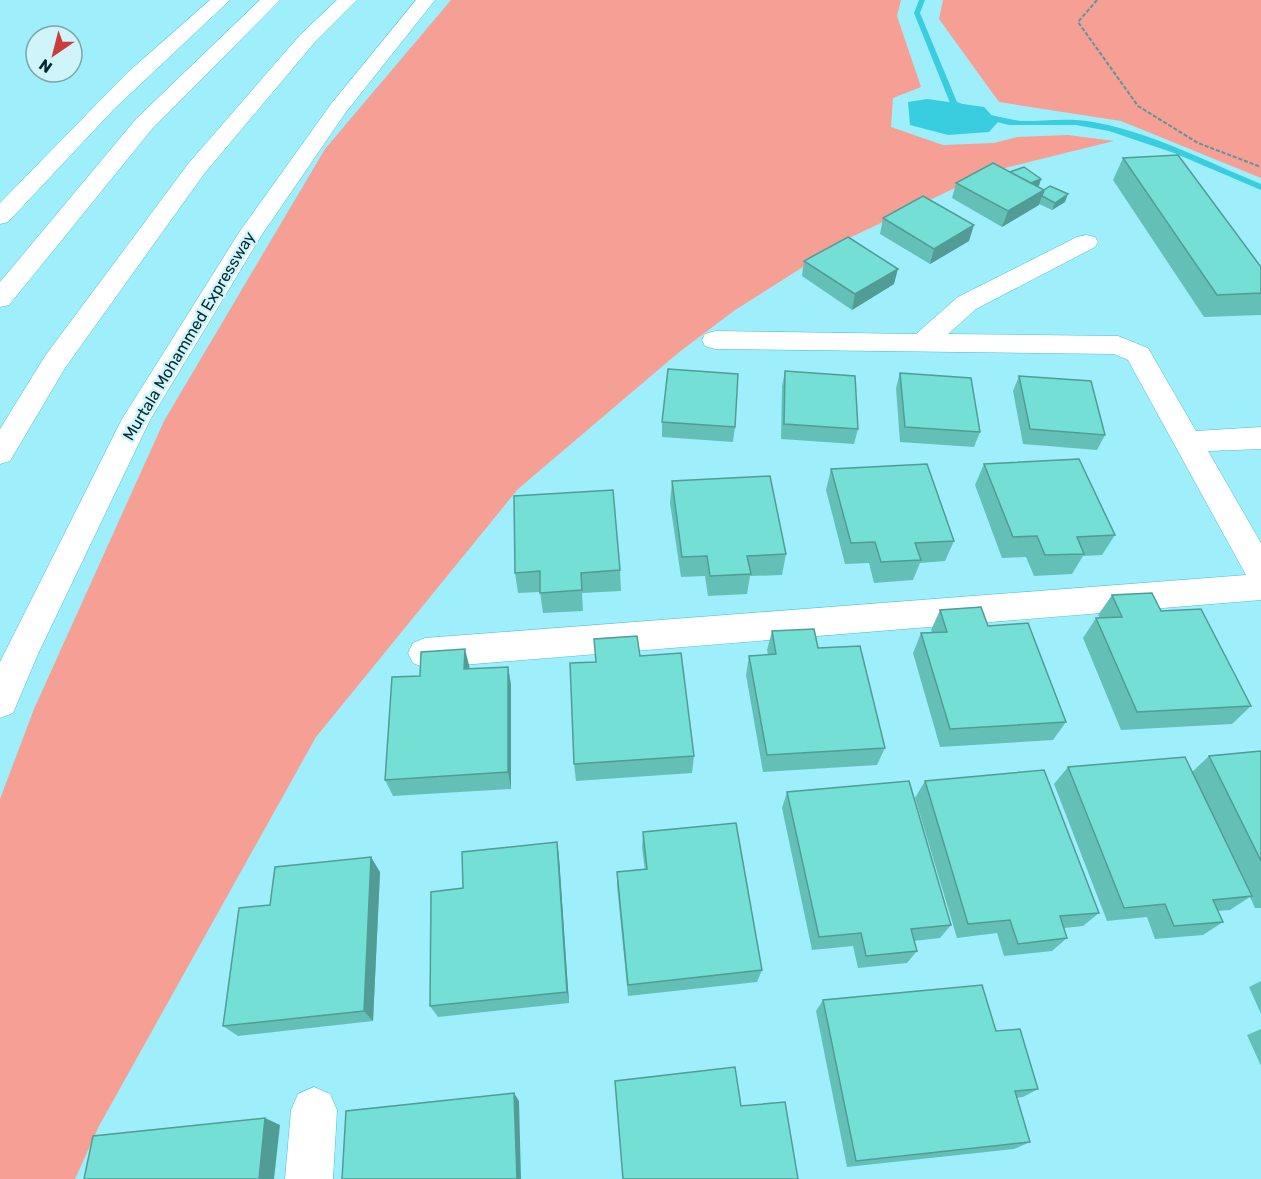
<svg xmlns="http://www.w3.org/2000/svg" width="1261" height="1179" viewBox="0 0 1261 1179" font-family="Rubik,sans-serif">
<rect width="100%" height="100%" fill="#9eeffb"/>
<g fill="#f59f95">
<polygon points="451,0 901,0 897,16 921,87 893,98 891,127 943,145 994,143 1017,137 1068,135 1114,141 989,172 849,238 735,310 678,353 518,489 316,737 99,1126 75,1179 0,1179 0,799 34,709 164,421 325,149"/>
<polygon points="943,0 1261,0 1261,178 1121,121 999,102 939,19"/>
</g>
<polygon fill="#38cee0" points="927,99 984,107 998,122 989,132 948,135 910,125 908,102"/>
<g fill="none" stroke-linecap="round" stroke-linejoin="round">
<g fill="#38cee0" fill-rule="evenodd">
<polygon points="919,0 925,0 920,13 957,102 971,107 971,111 965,111 950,103 914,13"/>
<path d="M981,114C993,114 1009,120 1022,121C1044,121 1065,118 1087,121C1147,130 1205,161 1261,184V190L1174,153L1109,131L1076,125H1009L981,118Z"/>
</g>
<g stroke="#50bdcc" stroke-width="1">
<g id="minor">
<polygon points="1086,235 1095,237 1098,242 1095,247 976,309 948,334 1118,336 1148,348 1196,431 1261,427 1261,449 1208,451 1261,543 1261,600 425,668 413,663 408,653 413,643 425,638 1246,575 1128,360 1114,354 715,349 705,346 702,340 705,334 715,331 916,334 958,297 1077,237"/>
<polygon points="314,1087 330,1094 337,1110 333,1179 285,1179 291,1110 298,1094"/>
</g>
</g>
<g stroke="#50bdcc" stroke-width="1">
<g id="highway">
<polygon points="210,0 230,0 114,109 8,222 0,224 0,203 127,73"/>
<polygon points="260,0 280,0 152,129 9,305 0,307 0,282 136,119"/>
<polygon points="337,0 357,0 314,43 204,174 65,368 10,461 0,464 0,429 45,356 188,164 300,35"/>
<polygon points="416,0 435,0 346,112 261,236 150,420 38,654 13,713 0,718 0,662 122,419 240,231 331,104"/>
</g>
</g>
<polyline stroke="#59969f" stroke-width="2" stroke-dasharray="4 2" stroke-linecap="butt" points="1097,0 1078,22 1138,106 1198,143 1261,167"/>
<use href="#minor" fill="#fff" fill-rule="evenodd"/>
<use href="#highway" fill="#fff" fill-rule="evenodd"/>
</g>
<g fill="#64c0b7">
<polygon points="1123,158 1261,267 1261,315 1204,317 1113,180"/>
<polygon points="1010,172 1041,179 1039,187 1065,202 1052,210 1039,204 1002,227 952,198 956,183"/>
<polygon points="883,218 969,241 930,264 880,234"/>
<polygon points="804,261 894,284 852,310 802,276"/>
<polygon points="785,371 858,429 854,444 781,439 782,386"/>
<polygon points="900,373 980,432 974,447 900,442 896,388"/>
<polygon points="1019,376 1105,435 1097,450 1023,444 1013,391"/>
<polygon points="662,422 735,427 733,442 662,437"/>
<polygon points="984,464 1115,535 1102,555 1083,556 1072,574 1034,576 1026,557 1002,558 975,485"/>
<polygon points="831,469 954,541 945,561 920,563 913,580 874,583 869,563 845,564 826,490"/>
<polygon points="672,481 786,554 782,575 750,576 747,594 708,596 705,576 681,577 670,503"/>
<polygon points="514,496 620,570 621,591 582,593 583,611 543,613 540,592 518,593 515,573"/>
<polygon points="1112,595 1161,611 1251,706 1232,724 1121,730 1083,638 1096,618 1100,618 1098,615"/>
<polygon points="940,610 988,626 1066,722 1053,740 940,747 913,653 921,633 932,633 931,630"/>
<polygon points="772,631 818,648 885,748 877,765 763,772 746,675 749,656 768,655 767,650"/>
<polygon points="640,656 694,756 692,773 576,781 574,764"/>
<polygon points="508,667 511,685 511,789 393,796 385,780 420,676 470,669"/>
<polygon points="1261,751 1261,908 1255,908 1250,897 1230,910 1218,911 1223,922 1203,935 1155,939 1147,917 1107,921 1054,784 1068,767 1192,772 1209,756"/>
<polygon points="925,781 1099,913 1083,926 1064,928 1067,938 1052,951 1004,956 997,933 957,938 915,798"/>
<polygon points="787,792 951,925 940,938 914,941 917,951 907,963 858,968 853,946 812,950 782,808"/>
<polygon points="643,832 762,970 757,982 628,996 617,886 617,872 645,870 642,848"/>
<polygon points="557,842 559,857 569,1003 438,1017 430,1006 463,888"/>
<polygon points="380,872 373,1021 238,1036 223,1026 270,905"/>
<polygon points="1261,981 1261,1014 1249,987"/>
<polygon points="823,1000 996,1031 1038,1089 1023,1097 1016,1098 1030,1142 1014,1149 847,1167 816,1011"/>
<polygon points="1261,1029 1261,1066 1247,1035"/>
</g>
<g fill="#519c95">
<polygon points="1041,179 1038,187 1024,186"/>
<polygon points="1044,190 1039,205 1002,227 1008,211"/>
<polygon points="1068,194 1065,202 1052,210 1055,203"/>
<polygon points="974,225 969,241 930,264 934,249"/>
<polygon points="898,269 894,284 852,310 855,294"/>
<polygon points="465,649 470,669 464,669"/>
<polygon points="508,667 511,685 511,789 508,772"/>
<polygon points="557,842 559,857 569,1003 567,992"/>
<polygon points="371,857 380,872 373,1021 364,1011"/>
<polygon points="514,1093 519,1101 521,1179 517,1179"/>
<polygon points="265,1118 280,1125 274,1179 259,1179"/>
</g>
<g fill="#74dfd5" stroke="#519c95" stroke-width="1.5">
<polygon points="1178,155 1261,267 1261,293 1217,295 1123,158"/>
<polygon points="993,163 1044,190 1008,211 956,183"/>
<polygon points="1024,167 1041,179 1031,183 1010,172"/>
<polygon points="1050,186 1068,194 1055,203 1042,196 1044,190"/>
<polygon points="923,196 974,225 934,249 883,218"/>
<polygon points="848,237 898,269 855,294 804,261"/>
<polygon points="668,369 738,374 735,427 662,422"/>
<polygon points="785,371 855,376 858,429 784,424"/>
<polygon points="900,373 971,378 980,432 905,427"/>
<polygon points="1019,376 1091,381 1105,435 1030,429"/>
<polygon points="1079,459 1115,535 1077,537 1084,554 1045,555 1037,536 1013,537 984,464"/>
<polygon points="927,464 954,541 915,543 921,560 881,562 875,542 851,543 831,469"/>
<polygon points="770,476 786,554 747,556 751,574 710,576 707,556 682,557 672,481"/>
<polygon points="613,490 620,570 581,573 582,590 540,593 540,571 515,573 514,496"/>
<polygon points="1152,593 1161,611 1201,609 1251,706 1137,712 1096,618 1122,617 1112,595"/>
<polygon points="981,607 988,626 1028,623 1066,722 950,729 921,633 947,632 940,610"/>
<polygon points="814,629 818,648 860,646 885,748 767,755 749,656 776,654 772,631"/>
<polygon points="637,636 640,656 681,653 694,756 574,764 570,663 596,662 594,639"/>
<polygon points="465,649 464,669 508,667 508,772 385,780 392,677 420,676 421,652"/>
<polygon points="1261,751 1261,861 1209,756"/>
<polygon points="1185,757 1252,896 1213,900 1223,922 1174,926 1165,904 1124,908 1068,767"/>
<polygon points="1044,770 1099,913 1060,916 1067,938 1018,944 1010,920 968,924 925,781"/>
<polygon points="909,781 951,925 911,929 917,951 866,956 861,933 819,937 787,792"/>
<polygon points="736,823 762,970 628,985 617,872 647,869 643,832"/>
<polygon points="557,842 567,992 430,1006 431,892 463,888 462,852"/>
<polygon points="371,857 364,1011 223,1026 239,908 270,905 275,867"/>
<polygon points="982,985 996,1031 1020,1029 1038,1089 1015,1091 1030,1142 856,1161 823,1000"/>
<polygon points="735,1067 741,1106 785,1102 798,1179 623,1179 615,1081"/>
<polygon points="514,1093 517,1179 342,1179 346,1111"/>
<polygon points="265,1118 259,1179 84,1179 93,1136"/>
</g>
<g text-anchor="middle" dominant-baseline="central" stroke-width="5" stroke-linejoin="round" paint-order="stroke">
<g font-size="16" fill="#04282c" stroke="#cff5fb">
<text transform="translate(189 336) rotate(-59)">Murtala Mohammed Expressway</text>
</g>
</g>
<g transform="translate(54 54) rotate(215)"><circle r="28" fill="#cff5fb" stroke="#7ea3a8" stroke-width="1.5"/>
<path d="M0-4.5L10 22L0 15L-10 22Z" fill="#cb3d36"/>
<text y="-9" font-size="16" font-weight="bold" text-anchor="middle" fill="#04282c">N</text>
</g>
</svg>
